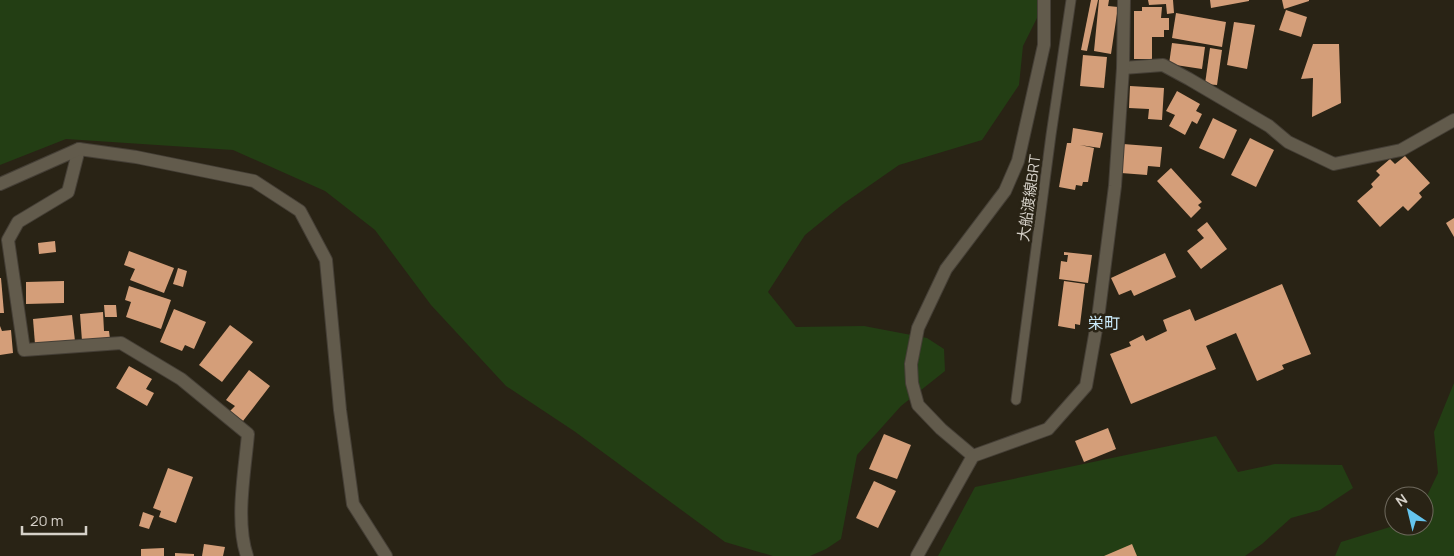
<svg xmlns="http://www.w3.org/2000/svg" width="1454" height="556" viewBox="0 0 1454 556" font-family="Manrope,'Noto Sans JP',sans-serif">
<rect width="100%" height="100%" fill="#292315"/>
<g fill="#233e14">
<polygon points="0,0 1046,0 1023,46 1019,85 982,140 899,165 843,204 805,235 768,292 796,327 864,326 927,338 944,349 945,371 901,406 857,455 841,539 826,549 810,556 773,556 725,542 574,431 506,386 431,305 375,230 325,191 233,150 66,139 0,165"/>
<polygon points="1454,383 1454,556 1335,556 1341,542 1390,527 1394,524 1394,526 1424,526 1424,502 1438,473 1434,432"/>
<polygon points="1216,436 1238,472 1275,464 1342,465 1353,488 1320,510 1291,518 1262,544 1245,556 938,556 975,487"/>
</g>
<g fill="#d49e79">
<polygon points="1091,0 1098,0 1087,51 1081,50"/>
<polygon points="1099,0 1109,0 1108,6 1118,7 1111,54 1094,51"/>
<polygon points="1148,0 1173,0 1174,13 1167,14 1166,4 1149,5"/>
<polygon points="1210,0 1249,0 1249,1 1211,8"/>
<polygon points="1282,0 1309,0 1309,1 1284,9"/>
<polygon points="1142,7 1162,7 1161,18 1169,18 1169,30 1164,30 1164,37 1152,37 1152,59 1134,59 1134,11 1142,11"/>
<polygon points="1286,10 1307,17 1301,37 1279,30"/>
<polygon points="1176,13 1226,22 1222,47 1172,38"/>
<polygon points="1234,22 1255,25 1247,69 1227,65"/>
<polygon points="1172,43 1205,47 1202,69 1169,64"/>
<polygon points="1313,44 1339,44 1341,103 1312,117 1313,78 1301,79"/>
<polygon points="1210,48 1222,50 1217,85 1205,84"/>
<polygon points="1083,55 1107,57 1104,88 1080,86"/>
<polygon points="1130,86 1164,88 1162,120 1148,119 1149,109 1129,108"/>
<polygon points="1177,91 1200,104 1196,111 1202,114 1197,124 1192,121 1185,135 1169,126 1175,115 1166,111"/>
<polygon points="1213,118 1237,130 1224,159 1199,148"/>
<polygon points="1073,128 1103,133 1100,148 1080,145 1094,148 1088,182 1083,182 1082,186 1076,185 1075,190 1059,187 1067,143 1071,143"/>
<polygon points="1250,138 1274,150 1256,187 1231,175"/>
<polygon points="1123,144 1162,147 1160,167 1148,166 1147,175 1121,173"/>
<polygon points="1405,156 1430,183 1419,193 1422,197 1408,211 1403,206 1380,227 1357,201 1373,187 1371,184 1380,175 1376,171 1390,159 1395,164"/>
<polygon points="1171,168 1202,202 1198,205 1201,208 1191,218 1157,181"/>
<polygon points="1454,218 1454,237 1446,223"/>
<polygon points="1207,222 1227,249 1201,269 1187,251 1204,238 1197,230"/>
<polygon points="55,241 56,252 39,254 38,243"/>
<polygon points="129,251 174,268 164,293 130,280 135,269 124,265"/>
<polygon points="1064,252 1092,255 1088,283 1059,279 1061,261 1067,262 1068,255 1064,255"/>
<polygon points="1165,253 1176,277 1134,296 1131,290 1119,295 1111,278"/>
<polygon points="178,268 187,271 183,287 173,284"/>
<polygon points="0,278 1,278 4,313 0,313"/>
<polygon points="64,281 64,303 26,304 26,282"/>
<polygon points="1064,281 1085,284 1080,325 1075,324 1075,329 1058,326"/>
<polygon points="1282,284 1311,354 1282,365 1284,369 1257,381 1236,333 1206,346 1216,369 1131,404 1110,354 1131,346 1129,342 1143,335 1146,341 1167,331 1163,320 1190,309 1195,321"/>
<polygon points="129,286 171,300 161,329 126,317 131,302 125,300"/>
<polygon points="104,305 116,305 117,317 105,317"/>
<polygon points="174,309 206,322 194,349 185,345 182,351 160,342"/>
<polygon points="103,312 104,331 109,331 110,339 82,341 80,314"/>
<polygon points="72,315 75,341 35,344 33,319"/>
<polygon points="230,325 253,342 222,382 199,365"/>
<polygon points="0,326 2,331 11,330 13,353 0,355"/>
<polygon points="129,366 152,379 146,389 154,393 147,406 116,388"/>
<polygon points="249,370 270,386 243,421 230,411 235,406 226,400"/>
<polygon points="1108,428 1116,449 1084,462 1075,441"/>
<polygon points="884,434 911,445 897,479 869,469"/>
<polygon points="168,468 193,477 176,523 159,517 161,511 153,508"/>
<polygon points="874,481 896,491 878,528 856,518"/>
<polygon points="143,512 154,516 149,529 139,526"/>
<polygon points="204,544 225,547 223,556 202,556"/>
<polygon points="1132,544 1137,556 1104,556"/>
<polygon points="164,548 164,556 141,556 141,549"/>
<polygon points="175,553 194,554 194,556 175,556"/>
</g>
<g fill="none" stroke-linecap="round" stroke-linejoin="round">
<g stroke="#453f36" stroke-width="11">
<polyline id="service" points="1016,400 1051,135 1071,0"/>
</g>
<g stroke="#453f36" stroke-width="14">
<g id="minor">
<polyline points="1123,68 1163,65 1189,79 1269,126 1288,142 1334,164 1401,150 1454,120"/>
<path d="M79,149L68,192L18,222L8,240L24,350L121,343L181,379L248,434C245,470 235,521 247,556"/>
<polyline points="0,184 79,149 136,157 254,181 300,211 326,260 340,410 353,504 386,556"/>
<polyline points="973,456 941,429 918,405 912,383 911,364 918,328 946,269 1005,191 1018,161 1044,45 1044,0"/>
<polyline points="917,556 973,456 1048,429 1086,386 1098,318 1115,186 1123,68 1124,0"/>
</g>
</g>
<use href="#service" stroke="#625b4c" stroke-width="9"/>
<use href="#minor" stroke="#625b4c" stroke-width="12"/>
</g>
<g text-anchor="middle" dominant-baseline="central" stroke-width="5" stroke-linejoin="round" paint-order="stroke">
<g font-size="15" fill="#d6d1c9" stroke="#292315">
<text transform="translate(1029 198) rotate(-82)">大船渡線BRT</text>
</g>
<g font-size="16" fill="#caeafa" stroke="#292315">
<text x="1104" y="323">栄町</text>
</g>
</g>
<g transform="translate(1409 511) rotate(325)"><circle r="24" fill="#292315" stroke="#6e695d"/>
<path d="M0-4L9 19L0 12L-9 19Z" fill="#65c5ee"/>
<text y="-8" font-size="14" font-weight="bold" text-anchor="middle" fill="#d6d1c9">N</text>
</g>
<path d="M22 526v8h64v-8" fill="none" stroke="#d6d1c9" stroke-width="2.5"/>
<text x="30" y="526" font-size="15" fill="#d6d1c9" stroke="#292315" stroke-width="4" paint-order="stroke">20 m</text>
</svg>
